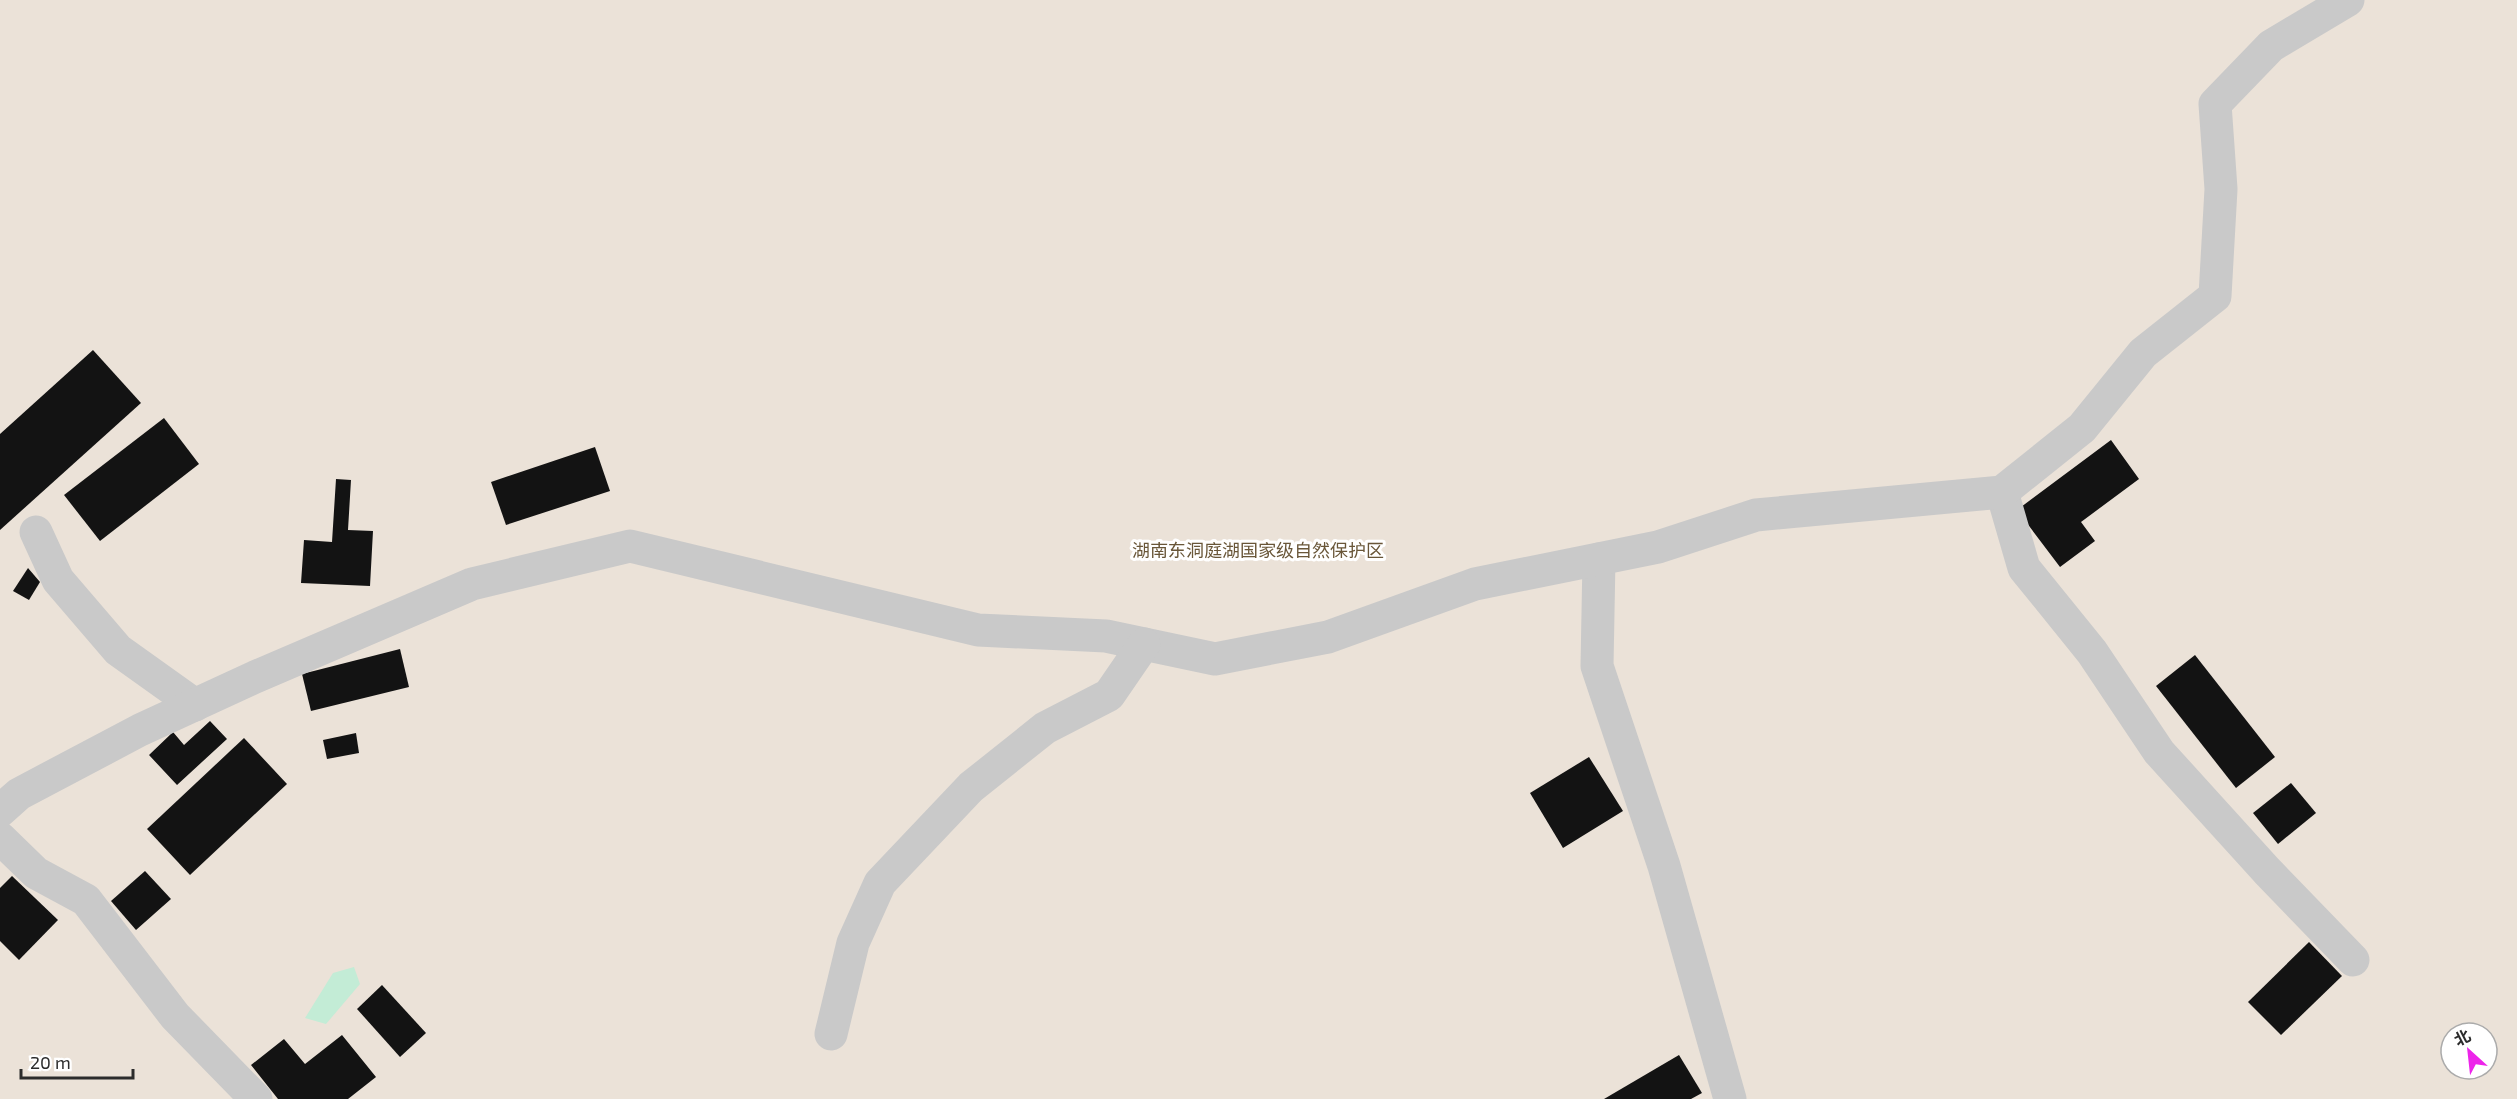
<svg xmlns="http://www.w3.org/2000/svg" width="2517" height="1099" viewBox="0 0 2517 1099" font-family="'Exo 2','Noto Sans SC',sans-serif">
<rect width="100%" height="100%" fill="#fff"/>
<path fill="#ebe2d8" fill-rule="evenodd" d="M0,0H2517V1099H0ZM2451,1033H2487V1069H2451Z"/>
<polygon fill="#c3ecd6" points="354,967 360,984 326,1024 305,1018 333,973"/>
<g fill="#131313">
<polygon points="93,350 141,403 0,530 0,434"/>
<polygon points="164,418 199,464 100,541 64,495"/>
<polygon points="2111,440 2139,479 2081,522 2095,541 2060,567 2017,510"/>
<polygon points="595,447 610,491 506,525 491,482"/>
<polygon points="336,479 351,480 348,530 373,531 370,586 301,583 304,540 332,542"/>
<polygon points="28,568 40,582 29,600 13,591"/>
<polygon points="400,649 409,687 311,711 302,674"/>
<polygon points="2195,655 2275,757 2236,788 2156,686"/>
<polygon points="210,721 227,739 177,785 149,755 173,732 184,745"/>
<polygon points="356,733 359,753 327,759 323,740"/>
<polygon points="244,738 287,784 190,875 147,829"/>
<polygon points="1589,757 1623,811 1563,848 1530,793"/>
<polygon points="2291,783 2316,813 2278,844 2253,813"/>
<polygon points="145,871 171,899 136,930 111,901"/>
<polygon points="12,876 58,920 19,960 0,941 0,888"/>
<polygon points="2309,942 2342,976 2281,1035 2248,1002"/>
<polygon points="382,985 426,1033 400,1057 357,1009"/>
<polygon points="342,1035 376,1077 348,1099 278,1099 251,1065 284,1039 305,1064"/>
<polygon points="1679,1055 1702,1093 1691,1099 1604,1099"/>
</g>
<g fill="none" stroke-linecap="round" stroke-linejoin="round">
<g stroke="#c9c9c9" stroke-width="33">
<polyline points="2002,492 2024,568 2092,652 2159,752 2267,871 2353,960"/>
<polyline points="36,532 58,580 118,650 195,705"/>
<polyline points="1599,559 1597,666 1664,866 1730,1099"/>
<polyline points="0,811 19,794 140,730 255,677 472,584 630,546 978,630 1106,636 1215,659 1328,637 1475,584 1658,547 1756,515 2002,492 2082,428 2143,353 2215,296 2221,189 2215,104 2271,46 2348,0"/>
<polyline points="0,838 36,873 86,900 175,1016 256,1099"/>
<polyline points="831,1034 853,943 880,883 971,787 1045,728 1109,695 1144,644"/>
</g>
</g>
<g text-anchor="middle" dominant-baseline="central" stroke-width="6" stroke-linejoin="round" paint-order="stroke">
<g font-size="18" fill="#695638" stroke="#fff">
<text x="1258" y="550">湖南东洞庭湖国家级自然保护区</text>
</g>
</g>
<g transform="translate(2469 1051) rotate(333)"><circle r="28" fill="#ffffff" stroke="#ababab" stroke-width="1.5"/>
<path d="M0-4.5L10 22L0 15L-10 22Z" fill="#ed24ea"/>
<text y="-9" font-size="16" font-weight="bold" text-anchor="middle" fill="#2c2c2c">北</text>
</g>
<path d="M21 1069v9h112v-9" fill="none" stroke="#2c2c2c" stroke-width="3"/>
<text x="30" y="1069" font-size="18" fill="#2c2c2c" stroke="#ffffff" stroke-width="4.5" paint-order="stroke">20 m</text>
</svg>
